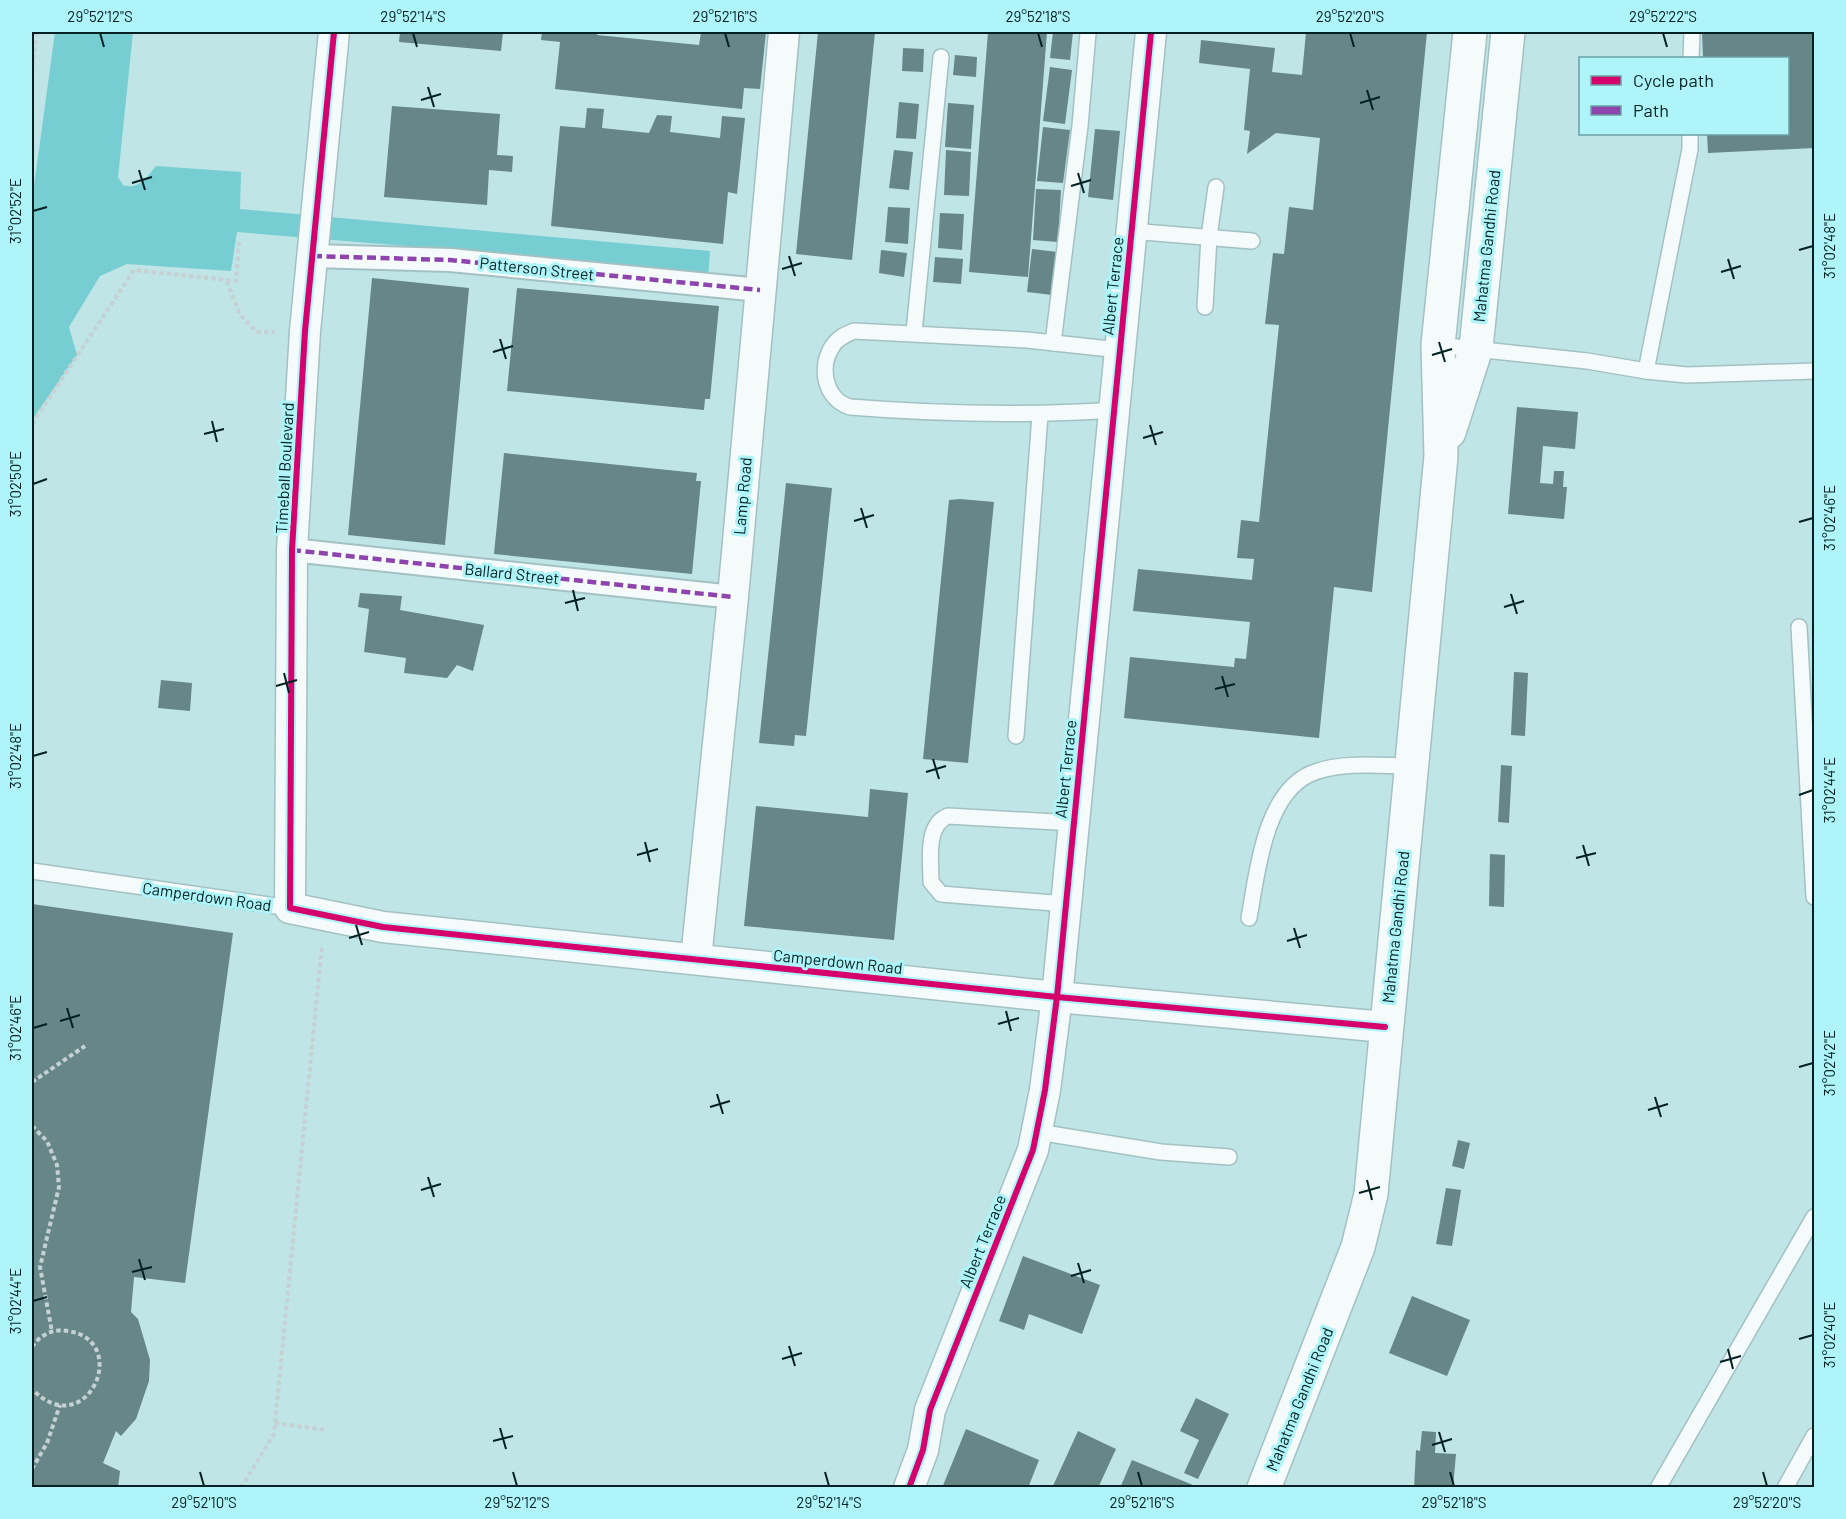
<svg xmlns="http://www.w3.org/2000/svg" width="1846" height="1519" viewBox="0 0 1846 1519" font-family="Barlow,sans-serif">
<rect width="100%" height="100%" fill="#bfe5e7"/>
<path fill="#76cdd2" d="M55,32H133L119,168L118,177L123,185C139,190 146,178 156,166L241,172L240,209L710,251L708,280L455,250L237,232L231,271L127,264L100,276L69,327L77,355L32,420V201Z"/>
<g fill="#668688">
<polygon points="400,32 503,32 501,51 399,42"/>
<polygon points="542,32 598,32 597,35 699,45 701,32 766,32 760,89 744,88 742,109 555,89 560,42 541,40"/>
<polygon points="818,32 875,32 852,260 796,254"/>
<polygon points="988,32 1047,32 1028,277 969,272"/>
<polygon points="1053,32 1073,32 1070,60 1050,58"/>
<polygon points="1306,32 1427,32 1372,592 1334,587 1319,738 1124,718 1130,657 1234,667 1235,658 1246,659 1250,622 1133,611 1138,569 1252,580 1254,559 1237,558 1241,520 1259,522 1279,325 1265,324 1273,253 1284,254 1289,207 1313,210 1320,138 1276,133 1247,154 1250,131 1244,130 1250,69 1199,63 1201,40 1275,48 1272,72 1302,75"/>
<polygon points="1702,32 1814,32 1814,148 1708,153 1707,134 1788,134 1788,58 1703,58"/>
<polygon points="903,48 924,49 923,72 902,71"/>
<polygon points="955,55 977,57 976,77 953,75"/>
<polygon points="1050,67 1072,70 1065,124 1043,121"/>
<polygon points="899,102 919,104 916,139 896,138"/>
<polygon points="948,103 974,105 971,149 945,147"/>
<polygon points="392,106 500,114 497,155 513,156 512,172 489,170 487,205 384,197"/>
<polygon points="587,108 604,109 602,128 649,133 657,115 672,116 670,132 720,138 722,116 745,118 737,194 728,192 723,244 551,226 560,126 585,128"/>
<polygon points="1043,127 1070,130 1063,183 1037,181"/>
<polygon points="1095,129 1120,131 1113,200 1088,197"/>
<polygon points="894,150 913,152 909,190 889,188"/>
<polygon points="946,150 971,152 969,196 944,195"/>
<polygon points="1036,189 1061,190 1058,242 1033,240"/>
<polygon points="888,207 910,208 908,244 885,242"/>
<polygon points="940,213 964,214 962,250 938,248"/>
<polygon points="1032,249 1058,252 1052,295 1027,292"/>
<polygon points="881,250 907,253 904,277 879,273"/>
<polygon points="935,257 963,259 961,284 933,282"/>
<polygon points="372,278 469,288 445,545 348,535"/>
<polygon points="517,288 719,306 710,399 705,399 704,410 507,391"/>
<polygon points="1517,407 1578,412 1575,449 1543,446 1540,483 1553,484 1554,471 1564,471 1563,487 1567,487 1564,519 1508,514"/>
<polygon points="504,453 697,473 696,481 701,481 692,574 494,554"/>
<polygon points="786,483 832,488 806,736 795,735 794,746 759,743"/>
<polygon points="960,499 994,502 968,763 923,759 949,500"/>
<polygon points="360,593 402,596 400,610 484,625 473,671 457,665 447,678 404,673 406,658 364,652 369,609 358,607"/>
<polygon points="1514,672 1528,673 1525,736 1511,735"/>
<polygon points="161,680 192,683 190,711 158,708"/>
<polygon points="1501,765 1512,766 1509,823 1498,822"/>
<polygon points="870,789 908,793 894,940 744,926 756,806 868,817"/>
<polygon points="1490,854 1505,855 1504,907 1489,906"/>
<polygon points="32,904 233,933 185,1283 134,1277 131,1312 138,1319 150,1360 149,1381 136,1419 121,1436 116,1431 103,1463 120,1471 118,1488 32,1488"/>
<polygon points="1458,1140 1470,1143 1464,1169 1452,1166"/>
<polygon points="1446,1188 1461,1190 1452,1246 1436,1244"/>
<polygon points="1023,1256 1100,1285 1082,1334 1029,1314 1024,1330 999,1321"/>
<polygon points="1412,1296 1470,1320 1447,1376 1389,1353"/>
<polygon points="1196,1398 1229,1414 1198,1479 1184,1473 1199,1440 1180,1431"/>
<polygon points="966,1429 1039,1460 1028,1488 942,1488"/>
<polygon points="1078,1431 1116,1449 1098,1488 1052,1488"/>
<polygon points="1422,1431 1436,1432 1435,1453 1456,1454 1453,1488 1414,1488 1416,1450 1420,1451"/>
<polygon points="1132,1460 1193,1485 1192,1488 1120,1488"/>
</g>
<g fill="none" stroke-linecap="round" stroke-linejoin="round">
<g stroke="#a3c1c3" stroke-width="18">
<g id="service">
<polyline points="1691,58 1692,32"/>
<polyline points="1131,231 1252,241"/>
<polyline points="1205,307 1209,237 1216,187"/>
<polyline points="914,332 941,57"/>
<polyline points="1053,343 1080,126 1088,33"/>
<polyline points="1438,345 1587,361 1646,371 1690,149 1690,134"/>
<polyline points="1646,371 1687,375 1814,371"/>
<path d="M1114,410C1025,416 938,414 850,407C824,399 818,365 834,344C839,337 847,334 854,331L1027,340L1119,350"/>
<polyline points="1799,627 1814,897"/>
<polyline points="1016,736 1040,415"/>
<polyline points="32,871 290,908"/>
<path d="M1066,904L941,894L931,882C931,861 925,825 948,816L1074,823"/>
<path d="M1249,918C1257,874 1264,795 1310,774C1340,761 1380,766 1411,766"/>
<polyline points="1038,1132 1161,1152 1229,1157"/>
<polyline points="1658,1488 1814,1217"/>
<polyline points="1785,1488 1814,1436"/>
</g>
</g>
<g stroke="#a3c1c3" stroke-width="26">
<g id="pedestrian">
<polyline points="313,256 450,260 760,290"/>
<polyline points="292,550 733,597"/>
</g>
</g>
<g stroke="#a3c1c3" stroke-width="33">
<g id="minor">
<polyline points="334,32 305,331 292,550 290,908 383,927 1057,997 1385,1027"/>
<polyline points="696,959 733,597 784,32"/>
<polyline points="909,1488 923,1450 930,1410 1033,1150 1045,1090 1057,997 1151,32"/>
</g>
</g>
<g stroke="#a3c1c3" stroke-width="36">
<g id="tertiary">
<polyline points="1449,432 1476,348 1508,32"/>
<polyline points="1264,1488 1358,1247 1371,1194 1441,456 1438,345 1470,32"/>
</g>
</g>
<g stroke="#c5d1d2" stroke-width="4" stroke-dasharray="4.5 3" stroke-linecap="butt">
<polyline points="32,74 36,32"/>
<polyline points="227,281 240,315 257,332 275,332"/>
<polyline points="32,424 134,270 236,281 239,242"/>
<polyline points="32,1082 85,1046"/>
<polyline points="32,1126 47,1141 57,1165 59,1187 40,1267 52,1332"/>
<path d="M32,1347C40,1335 53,1328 68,1331C133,1341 86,1445 32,1389"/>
<polyline points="275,1423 326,1430"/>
<polyline points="32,1469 47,1443 60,1405"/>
<polyline points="241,1488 274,1434 322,945"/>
</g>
<use href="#service" stroke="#f5fbfb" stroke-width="15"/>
<use href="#pedestrian" stroke="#f5fbfb" stroke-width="22"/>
<use href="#minor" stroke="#f5fbfb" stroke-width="30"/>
<use href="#tertiary" stroke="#f5fbfb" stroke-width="33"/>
<g stroke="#8e44ad" stroke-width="4.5" stroke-dasharray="9 4.5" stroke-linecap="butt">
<polyline points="313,256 450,260 760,290"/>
<polyline points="292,550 733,597"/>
</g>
<g stroke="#aef4f8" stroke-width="10">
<g id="cycleway">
<polyline points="334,32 305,331 292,550 290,908 383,927 1057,997 1385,1027"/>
<polyline points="909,1488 923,1450 930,1410 1033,1150 1045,1090 1057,997 1151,32"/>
</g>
</g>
<use href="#cycleway" stroke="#d6006c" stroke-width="6"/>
</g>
<path fill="none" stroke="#032122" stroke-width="2" d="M100,33L104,47M413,33L417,47M725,33L729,47M1038,33L1042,47M1350,33L1354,47M1663,33L1667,47M428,87L434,107M1367,90L1373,110M421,100L441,94M1360,103L1380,97M139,170L145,190M1078,173L1084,193M132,183L152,177M1071,186L1091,180M33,211L47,207M1799,250L1813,246M789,256L795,276M1728,259L1734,279M782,269L802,263M1721,272L1741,266M500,339L506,359M1439,342L1445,362M493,352L513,346M1432,355L1452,349M212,421L217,442M1150,425L1156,445M204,434L224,429M1143,438L1163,432M33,484L47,479M861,508L867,528M854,521L874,515M1799,522L1813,518M573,590L578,611M1511,594L1517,614M565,603L585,598M1504,607L1524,601M284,673L289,693M1222,676L1228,697M276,686L297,680M1215,689L1235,684M33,756L47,752M933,759L939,779M926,772L946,766M1799,795L1813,790M645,842L650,862M1583,845L1589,866M637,855L658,849M1576,858L1596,853M356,925L362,945M1294,928L1300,948M349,938L369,932M1287,941L1307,935M67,1008L73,1028M1006,1011L1011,1031M60,1021L80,1015M998,1024L1019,1018M33,1028L47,1024M1799,1067L1813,1063M717,1094L723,1114M1655,1097L1661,1117M710,1107L730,1101M1648,1110L1668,1104M428,1177L434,1197M1367,1180L1372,1200M421,1190L441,1184M1359,1193L1380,1187M139,1259L145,1280M1078,1263L1084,1283M132,1272L152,1267M1071,1276L1091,1270M33,1301L47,1297M1799,1339L1813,1335M789,1346L795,1366M1728,1349L1733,1369M782,1359L802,1353M1720,1362L1741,1356M500,1428L506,1449M1439,1432L1445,1452M493,1441L513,1436M1432,1445L1452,1439M200,1472L204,1486M513,1472L517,1486M825,1472L829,1486M1138,1472L1142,1486M1450,1472L1454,1486M1763,1472L1767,1486"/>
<g text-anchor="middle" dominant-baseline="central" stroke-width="6" stroke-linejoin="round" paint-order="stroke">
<g font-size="16" fill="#032122" stroke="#aef4f8">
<text transform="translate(1486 246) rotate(-84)">Mahatma Gandhi Road</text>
<text transform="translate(537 268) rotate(6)">Patterson Street</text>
<text transform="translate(1112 286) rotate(-84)">Albert Terrace</text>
<text transform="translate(284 468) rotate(-87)">Timeball Boulevard</text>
<text transform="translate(742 496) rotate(-85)">Lamp Road</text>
<text transform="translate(512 573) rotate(6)">Ballard Street</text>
<text transform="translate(1065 769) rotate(-84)">Albert Terrace</text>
<text transform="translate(207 896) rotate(8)">Camperdown Road</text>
<text transform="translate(1395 927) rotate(-84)">Mahatma Gandhi Road</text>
<text transform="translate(838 961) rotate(6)">Camperdown Road</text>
<text transform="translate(982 1241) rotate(-68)">Albert Terrace</text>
<text transform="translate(1299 1399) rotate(-68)">Mahatma Gandhi Road</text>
</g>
</g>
<rect width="1846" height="1519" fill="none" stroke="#aef4f8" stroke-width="66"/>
<rect x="1579" y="57" width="210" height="78" fill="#aef4f8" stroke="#6aa0a2" stroke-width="1.5"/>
<rect x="1591" y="76" width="30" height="9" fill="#d6006c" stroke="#6aa0a2" stroke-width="1.5"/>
<text x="1633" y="87" font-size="18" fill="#032122">Cycle path</text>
<rect x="1591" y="106" width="30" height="9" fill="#8e44ad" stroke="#6aa0a2" stroke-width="1.5"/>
<text x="1633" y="117" font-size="18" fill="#032122">Path</text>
<rect x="33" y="33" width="1780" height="1453" fill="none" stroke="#032122" stroke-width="2"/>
<g font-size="15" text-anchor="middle" fill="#032122">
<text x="100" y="22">29°52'12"S</text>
<text x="413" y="22">29°52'14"S</text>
<text x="725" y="22">29°52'16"S</text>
<text x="1038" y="22">29°52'18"S</text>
<text x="1350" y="22">29°52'20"S</text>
<text x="1663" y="22">29°52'22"S</text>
<text transform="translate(16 211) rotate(-90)" y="5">31°02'52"E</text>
<text transform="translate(1830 246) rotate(-90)" y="5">31°02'48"E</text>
<text transform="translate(16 484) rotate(-90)" y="5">31°02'50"E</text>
<text transform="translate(1830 518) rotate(-90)" y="5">31°02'46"E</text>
<text transform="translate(16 756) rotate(-90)" y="5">31°02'48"E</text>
<text transform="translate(1830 790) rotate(-90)" y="5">31°02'44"E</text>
<text transform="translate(16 1028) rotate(-90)" y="5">31°02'46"E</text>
<text transform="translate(1830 1063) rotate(-90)" y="5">31°02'42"E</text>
<text transform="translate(16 1301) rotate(-90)" y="5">31°02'44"E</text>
<text transform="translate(1830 1335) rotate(-90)" y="5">31°02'40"E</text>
<text x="204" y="1508">29°52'10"S</text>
<text x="517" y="1508">29°52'12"S</text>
<text x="829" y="1508">29°52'14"S</text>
<text x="1142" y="1508">29°52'16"S</text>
<text x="1454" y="1508">29°52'18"S</text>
<text x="1767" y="1508">29°52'20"S</text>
</g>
</svg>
